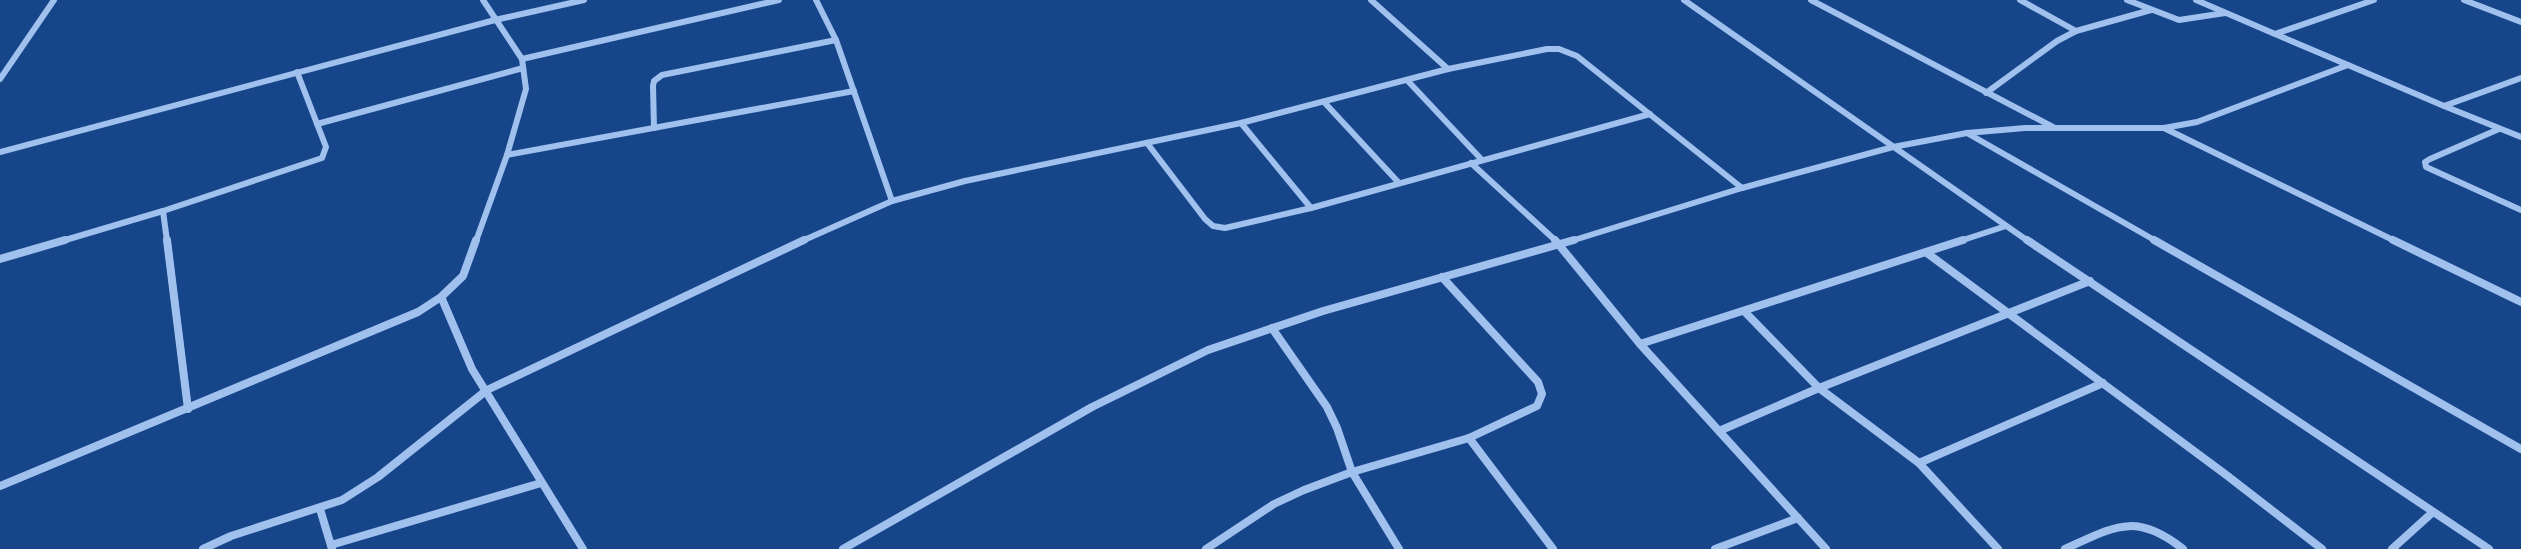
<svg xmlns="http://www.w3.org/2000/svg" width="2521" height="549" viewBox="0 0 2521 549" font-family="'Roboto Condensed',sans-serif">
<rect width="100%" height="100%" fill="#17458a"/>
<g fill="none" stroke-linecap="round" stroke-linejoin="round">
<g stroke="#a0c0ee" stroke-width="6">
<polyline points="816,0 836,40 892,201"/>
<polyline points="1371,0 1448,69"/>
<polyline points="1684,0 2028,241"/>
<polyline points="1811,0 2053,127"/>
<polyline points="2020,0 2076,31"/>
<polyline points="2127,0 2179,20 2225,13"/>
<polyline points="2196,0 2275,34"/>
<polyline points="2464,0 2521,22"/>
<polyline points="522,59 779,0"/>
<polyline points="2348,65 2444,106 2521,78"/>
<polyline points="0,79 54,0"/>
<polyline points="1407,80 1482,160"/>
<polyline points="1986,93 2057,41 2076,31 2151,10"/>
<polyline points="1324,102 1399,183"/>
<polyline points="2444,106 2521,137"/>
<polyline points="1241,123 1311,208"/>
<polyline points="317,124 523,68"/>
<polyline points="654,128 653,86 654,81 662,75 836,40"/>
<polyline points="2164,128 2395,241"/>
<polyline points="2499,129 2430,159 2425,162 2426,167 2521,210"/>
<polyline points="1967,133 2156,241"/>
<polyline points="1147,143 1205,219 1213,226 1225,228 1311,208 1650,114"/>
<polyline points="0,152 495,20 584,0"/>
<polyline points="507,155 854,91"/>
<polyline points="1471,163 1556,241"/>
<polyline points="163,211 167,241"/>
<polyline points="62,241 163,211 322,158 326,147 297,72"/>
<polyline points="476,241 507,155 526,89 522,59 483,0"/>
<polyline points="802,241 892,201 965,181 1241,123 1448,69 1547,49 1559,49 1577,56 1742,188"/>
<polyline points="1571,241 1742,188 1893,147 1967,133 2025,128 2164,128 2197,122 2348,65 2275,34 2374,0"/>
<polyline points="1960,241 2006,226"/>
</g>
<g stroke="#a0c0ee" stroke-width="8">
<polyline points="167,240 188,409"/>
<polyline points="1555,240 1640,344 1826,549"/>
<polyline points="2027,240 2489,549"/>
<polyline points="2154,240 2521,449"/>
<polyline points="2393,240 2521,302"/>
<polyline points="1927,253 2225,474 2322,549"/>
<polyline points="0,259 65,240"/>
<polyline points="442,299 472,369 583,549"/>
<polyline points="1744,311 1819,388 1919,463 1998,549"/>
<polyline points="1272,328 1327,407 1337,428 1352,472 1399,549"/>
<polyline points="1640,344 1963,240"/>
<polyline points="1719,431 1819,388 2090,281"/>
<polyline points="1469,438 1553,549"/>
<polyline points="1919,463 2103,383"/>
<polyline points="0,486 418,312 441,297 463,276 476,240"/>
<polyline points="320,509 332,549"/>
<polyline points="331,545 541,483"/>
<polyline points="203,549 231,536 342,500 378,477 487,390 804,240"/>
<polyline points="843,549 1092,407 1208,350 1323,311 1574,240"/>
<polyline points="1206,549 1274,504 1304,490 1352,472 1469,438 1537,406 1542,394 1538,382 1442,277"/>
<polyline points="1715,549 1798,518"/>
<path d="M2065,549C2114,527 2135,511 2183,549"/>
<polyline points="2392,549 2433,512"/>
</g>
</g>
</svg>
